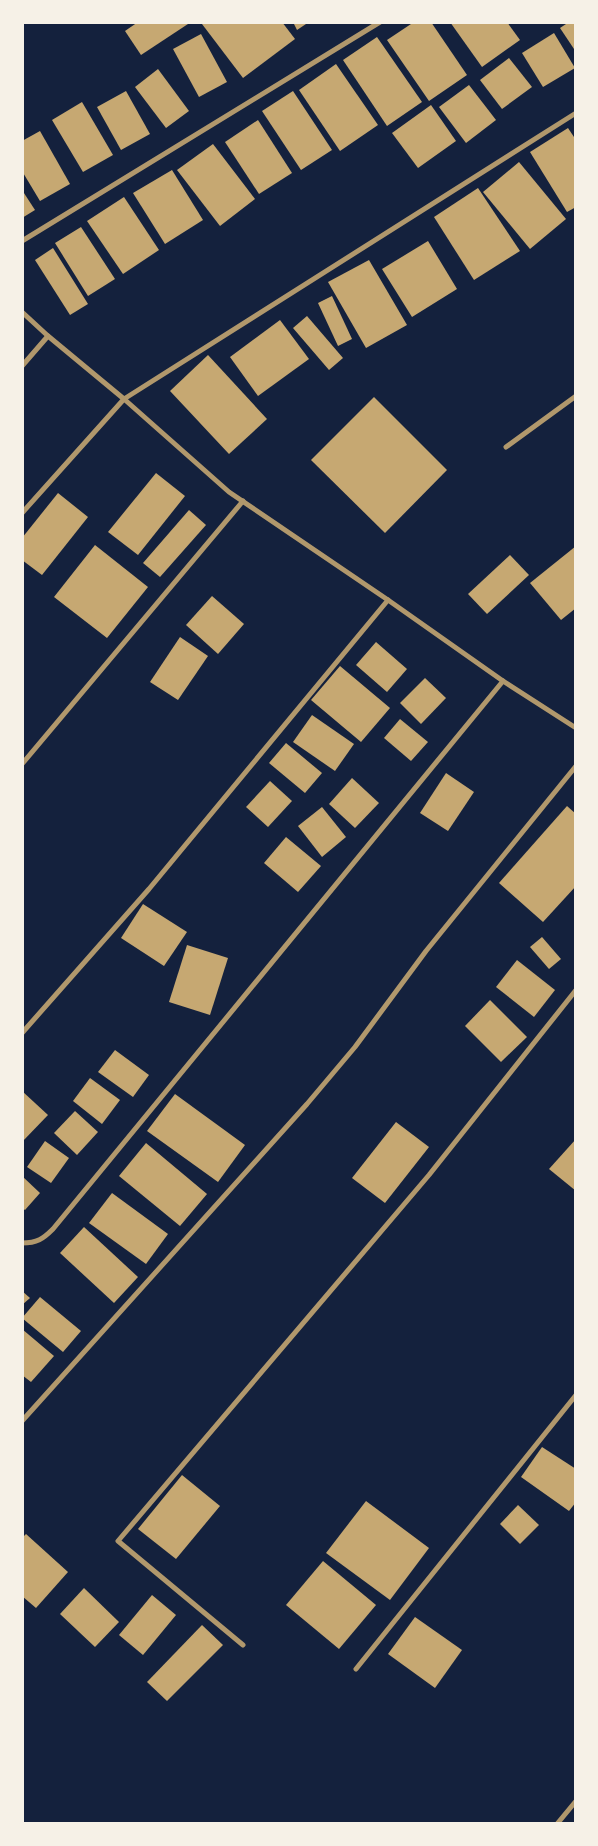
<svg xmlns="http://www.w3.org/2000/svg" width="598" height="1846" viewBox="0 0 598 1846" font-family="'Roboto Serif',serif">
<rect width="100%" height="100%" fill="#14213d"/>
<g fill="#c6a872">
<polygon points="138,22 191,22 141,55 125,31"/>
<polygon points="204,22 282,22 295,39 243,78 202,24"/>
<polygon points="293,22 309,22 297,30"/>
<polygon points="414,22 431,22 467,75 429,101 387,40"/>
<polygon points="450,22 507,22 520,40 482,67"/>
<polygon points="569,22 576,22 576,52 560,28"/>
<polygon points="554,33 575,68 543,87 522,53"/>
<polygon points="201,34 227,82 199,97 173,49"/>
<polygon points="377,37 422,102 387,126 343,60"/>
<polygon points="509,58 532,87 502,109 480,80"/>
<polygon points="336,64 378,125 340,151 299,90"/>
<polygon points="158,69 189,111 166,128 135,87"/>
<polygon points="469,85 496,120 466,143 439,107"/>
<polygon points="126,91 150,134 121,150 97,107"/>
<polygon points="293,91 332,150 301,170 262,111"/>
<polygon points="82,102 113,155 83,172 52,120"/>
<polygon points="431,105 456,141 418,168 392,133"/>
<polygon points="258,120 292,173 259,194 225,142"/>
<polygon points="568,128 576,140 576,207 567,212 530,152"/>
<polygon points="40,131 70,184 40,201 22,171 22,141"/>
<polygon points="213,144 255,199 220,226 177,170"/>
<polygon points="519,162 566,219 530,249 483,192"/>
<polygon points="172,170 203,220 165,244 133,193"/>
<polygon points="478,188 520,251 474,280 434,217"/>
<polygon points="22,190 35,210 22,218"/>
<polygon points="124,197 159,250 123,274 87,221"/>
<polygon points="81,227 115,279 88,296 55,243"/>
<polygon points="428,241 457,289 412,317 382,269"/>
<polygon points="53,248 88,304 70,315 35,260"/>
<polygon points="369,260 407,325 366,348 328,282"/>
<polygon points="332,296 352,339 338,346 318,303"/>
<polygon points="307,316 343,358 329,370 293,328"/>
<polygon points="280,320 309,359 258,396 230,357"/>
<polygon points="208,355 267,419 229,454 170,391"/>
<polygon points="374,397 447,470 385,533 311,460"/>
<polygon points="156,473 185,496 138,555 108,532"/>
<polygon points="58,493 88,517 42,575 22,560 22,538"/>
<polygon points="189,510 206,525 160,577 143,563"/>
<polygon points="95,545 148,587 107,638 54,597"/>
<polygon points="576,546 576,608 561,620 530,583"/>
<polygon points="510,555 529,575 487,614 468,594"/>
<polygon points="212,596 244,624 218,654 186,625"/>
<polygon points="180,637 208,656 178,700 150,682"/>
<polygon points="376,642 407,669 387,692 356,665"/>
<polygon points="340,666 390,708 361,742 311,700"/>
<polygon points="425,678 446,698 421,724 400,703"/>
<polygon points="312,715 354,744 335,771 293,742"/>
<polygon points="400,719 428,742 411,761 384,738"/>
<polygon points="286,743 322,773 305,793 269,763"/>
<polygon points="446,773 474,792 448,831 420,813"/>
<polygon points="352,778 379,803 355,828 329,804"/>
<polygon points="270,781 292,801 268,827 246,807"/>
<polygon points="567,806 576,814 576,886 543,922 499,883"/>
<polygon points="322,807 346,837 322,857 298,826"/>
<polygon points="286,837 321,866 298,892 264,863"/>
<polygon points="143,904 187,932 164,966 121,938"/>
<polygon points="542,937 561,959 549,969 530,947"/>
<polygon points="187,945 228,958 210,1015 169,1002"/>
<polygon points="517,960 555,990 534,1017 496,987"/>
<polygon points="490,1000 527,1037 501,1062 465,1026"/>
<polygon points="115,1050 149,1075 133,1097 98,1072"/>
<polygon points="90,1078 120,1100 102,1124 73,1101"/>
<polygon points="22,1091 48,1115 22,1142"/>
<polygon points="175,1094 245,1145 218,1182 147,1131"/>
<polygon points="75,1111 98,1132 77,1155 54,1133"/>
<polygon points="396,1122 429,1147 385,1203 352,1178"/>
<polygon points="576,1139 576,1191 549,1169"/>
<polygon points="45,1141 69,1158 51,1183 27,1167"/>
<polygon points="146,1143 207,1194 180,1226 119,1176"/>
<polygon points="22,1176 40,1193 25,1210 22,1208"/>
<polygon points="112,1193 168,1234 146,1264 89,1223"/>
<polygon points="84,1227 138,1277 114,1303 60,1253"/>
<polygon points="22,1291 30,1298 22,1305"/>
<polygon points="40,1297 81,1331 63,1352 22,1318"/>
<polygon points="22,1329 54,1356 31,1382 22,1375"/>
<polygon points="542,1447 576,1469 576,1502 569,1511 521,1477"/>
<polygon points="182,1475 220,1506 176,1559 138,1529"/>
<polygon points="366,1501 429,1548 390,1600 326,1553"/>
<polygon points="518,1505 539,1525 520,1544 500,1524"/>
<polygon points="26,1534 68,1572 36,1608 22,1596 22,1538"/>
<polygon points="323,1561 376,1605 339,1649 286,1605"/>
<polygon points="84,1588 119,1622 95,1647 60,1614"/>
<polygon points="152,1595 176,1615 143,1655 119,1635"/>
<polygon points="415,1617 462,1650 435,1688 388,1654"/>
<polygon points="202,1625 223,1645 167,1701 147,1682"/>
</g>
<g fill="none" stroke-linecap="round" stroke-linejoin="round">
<g stroke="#b1986c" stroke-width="5">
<polyline points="22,241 380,22"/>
<polyline points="22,312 48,336 124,399 229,492 388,600 503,681 576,728"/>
<polyline points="22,366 48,336"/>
<polyline points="506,447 576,396"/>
<polyline points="22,513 124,399 576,113"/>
<polyline points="22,764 243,501"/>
<polyline points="22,1033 149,889 388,600"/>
<path d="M22,1243C37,1243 43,1239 53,1229L503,681"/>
<polyline points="22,1421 307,1104 355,1047 426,951 576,766"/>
<polyline points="243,1645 118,1541 429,1175 576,990"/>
<polyline points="356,1669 576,1395"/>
<polyline points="557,1824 576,1801"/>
</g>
</g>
<rect width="598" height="1846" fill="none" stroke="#f6f1e7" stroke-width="48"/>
</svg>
